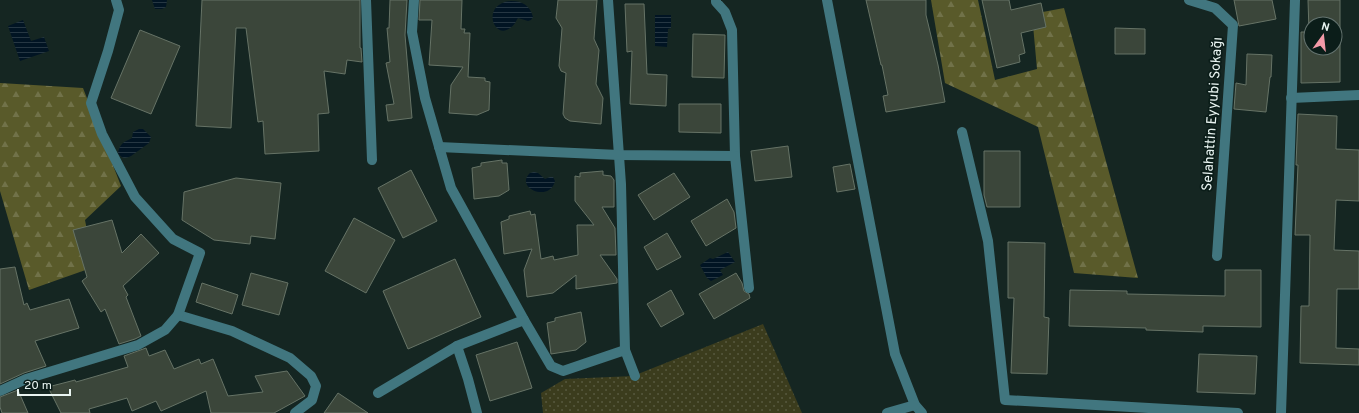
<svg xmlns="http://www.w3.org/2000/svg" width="1359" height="413" viewBox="0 0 1359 413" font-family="Overpass,sans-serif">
<defs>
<pattern id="forest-firs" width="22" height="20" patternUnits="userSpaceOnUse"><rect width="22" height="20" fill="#595a2a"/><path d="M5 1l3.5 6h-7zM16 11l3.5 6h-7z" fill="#717249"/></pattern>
<pattern id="park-dots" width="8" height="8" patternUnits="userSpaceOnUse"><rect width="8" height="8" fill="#3b3c1d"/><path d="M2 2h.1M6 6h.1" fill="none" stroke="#57593e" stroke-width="1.8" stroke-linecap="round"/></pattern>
<pattern id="water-rules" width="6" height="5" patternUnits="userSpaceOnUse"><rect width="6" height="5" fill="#011423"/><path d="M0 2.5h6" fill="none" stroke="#263743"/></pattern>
</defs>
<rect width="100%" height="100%" fill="#152622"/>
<g fill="url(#forest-firs)">
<polygon points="931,0 978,0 995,80 1037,69 1032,14 1064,8 1138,278 1074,273 1038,127 945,83"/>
<polygon points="0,83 83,88 121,186 85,220 94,267 29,290 0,191"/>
</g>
<polygon fill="url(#park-dots)" points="763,324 802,413 543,413 541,393 565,379 633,376"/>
<g fill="url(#water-rules)">
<polygon points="152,0 167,0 166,7 162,9 155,9"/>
<path d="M511,1C522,1 530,5 533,17L531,20L528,21L518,18C516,21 514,26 510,28C494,41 480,4 511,1Z"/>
<polygon points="655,15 671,15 671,28 668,29 667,47 655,46"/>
<polygon points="23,20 31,41 44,37 49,51 20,61 8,26"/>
<path d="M139,129H143L151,137L149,143L131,156C125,159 121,158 118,153C120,143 124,142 132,138L133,132Z"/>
<path d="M534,172L538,173L545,179L550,177H553L555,181C550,203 514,188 530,173Z"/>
<polygon points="728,252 735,262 720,270 723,275 711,281 707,278 700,265 710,258 713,259"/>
</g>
<g fill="#3b463a" stroke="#667366" fill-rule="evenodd">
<polygon points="202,0 360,0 360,48 361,48 362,62 347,60 345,74 324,71 329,113 318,114 319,151 265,154 263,121 258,122 246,28 236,28 231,128 196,126"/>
<polygon points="390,0 407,0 405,35 412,118 388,121 386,105 394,104 386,63 390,62 387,28 389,28"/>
<polygon points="420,0 462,0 461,29 465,29 464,33 470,33 468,77 485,78 485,81 490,82 489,110 477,115 449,113 451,85 463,67 429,65 432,20 419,20"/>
<polygon points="558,0 597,0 594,39 599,50 596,84 603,98 601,124 570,121 565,118 563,114 566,73 561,71 559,66 562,28 556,18"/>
<polygon points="866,0 926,0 926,15 938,65 945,102 886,112 883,96 888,95 882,65 881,65"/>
<polygon points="982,0 1009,0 1011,10 1041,3 1046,27 1021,33 1025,53 1019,55 1020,62 997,68"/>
<polygon points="1234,0 1272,0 1276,19 1239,26"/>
<path d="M1308,0H1340V82L1301,83V32H1309ZM1311,24H1335V48H1311Z"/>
<polygon points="625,4 644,4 647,74 667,75 666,106 630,104 632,51 627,52"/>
<polygon points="1115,28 1145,29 1145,54 1115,54"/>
<polygon points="140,30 180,46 151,114 111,98"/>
<polygon points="693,34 725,35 724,78 692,77"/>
<polygon points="1247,54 1272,55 1271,77 1270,77 1266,112 1234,109 1236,83 1246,85"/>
<polygon points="679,104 721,104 721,133 679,132"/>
<polygon points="1298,114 1337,116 1336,149 1359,150 1359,201 1336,200 1334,250 1359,251 1359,289 1337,289 1336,348 1359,349 1359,365 1300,363 1301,306 1309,306 1310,235 1295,235 1298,165 1296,165"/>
<polygon points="788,146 792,177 755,181 751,151"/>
<polygon points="984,151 1020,151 1020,207 987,207 984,195"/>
<polygon points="502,160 502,163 507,163 509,190 499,196 474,199 472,168 481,166 481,163"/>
<polygon points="850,164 855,189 837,192 833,167"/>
<polygon points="411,170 437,221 403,238 378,188"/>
<polygon points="603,171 603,175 611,176 614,180 614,207 602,207 615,228 616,255 600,255 617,279 617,283 576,289 576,275 553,293 527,297 524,270 532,249 504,254 501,222 509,219 509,216 530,211 531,215 535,214 541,259 553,256 554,260 578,255 577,225 594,225 575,201 575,176 580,177 580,173"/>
<polygon points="674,173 690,197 654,220 638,195"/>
<polygon points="236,178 281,183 275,239 251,236 250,244 214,240 182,220 184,192"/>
<polygon points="727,199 734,212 736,228 706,246 691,221"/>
<polygon points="354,218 395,240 366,293 325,271"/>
<polygon points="112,220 122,253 141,234 159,253 123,286 128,295 126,297 141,336 135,339 119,344 105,309 101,312 82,281 87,277 73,230"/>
<polygon points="667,233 681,257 657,270 644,247"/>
<polygon points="1008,242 1045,243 1044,317 1049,318 1047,374 1011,373 1014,298 1008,298"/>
<polygon points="455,259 481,317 408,349 383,291"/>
<polygon points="15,267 24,305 27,303 30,310 69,299 79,328 35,341 46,366 24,373 0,384 0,269"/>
<polygon points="1225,270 1261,270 1261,327 1203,326 1203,332 1146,330 1146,328 1069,326 1070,290 1127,291 1127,294 1225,296"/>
<polygon points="251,273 288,283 279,315 242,305"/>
<polygon points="736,273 742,283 744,291 749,294 750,298 714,319 699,294"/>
<polygon points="202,283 238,295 232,314 196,302"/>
<polygon points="671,290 684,314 661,327 647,304"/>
<polygon points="581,312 586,342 576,350 551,354 547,323 555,321 555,318"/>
<polygon points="517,342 532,388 490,401 476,355"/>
<polygon points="146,348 149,356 165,350 174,369 199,359 201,364 213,359 228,396 263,392 255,376 287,371 305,396 274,413 211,413 206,391 161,411 156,401 132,411 127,398 89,409 90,413 61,413 48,387 75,380 76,382 128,367 124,356"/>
<polygon points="1199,354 1257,356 1255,394 1197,392"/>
<polygon points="18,390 28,413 2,413 0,407 0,397"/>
<polygon points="338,393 368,413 324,413"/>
</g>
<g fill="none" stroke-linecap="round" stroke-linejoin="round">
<g stroke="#41767f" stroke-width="10">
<polyline points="366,0 372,160"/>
<polyline points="414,0 412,32 425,98 451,188 524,320 551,366 563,371 625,350 635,376"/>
<polyline points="608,0 621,184 625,350"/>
<polyline points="716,0 716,2 725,12 732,30 735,156"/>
<polyline points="827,0 895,354 915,405 922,413"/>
<polyline points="1189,0 1215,8 1233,25 1217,256"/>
<polyline points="1291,98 1359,95"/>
<polyline points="962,132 988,241 1005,400 1238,413"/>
<polyline points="439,147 619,155 735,156 749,288"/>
<polyline points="178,315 232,331 290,358 311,376 316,386 312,400 295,413"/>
<polyline points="457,346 524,320"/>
<polyline points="0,391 26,379 138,345 165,330 178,315 200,253 173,239 135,197 102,134 91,103 108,51 119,10 116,0"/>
<polyline points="378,393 457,346 468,379 477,413"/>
<polyline points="887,413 915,405"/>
<polyline points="1281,413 1295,0"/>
</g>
</g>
<g text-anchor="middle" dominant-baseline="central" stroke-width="3.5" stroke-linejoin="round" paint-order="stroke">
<g font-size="14" fill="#e9f4f1" stroke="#0b1d19">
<text transform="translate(1213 114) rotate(-86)">Selahattin Eyyubi Sokağı</text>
</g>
</g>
<g transform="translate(1323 36) rotate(15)"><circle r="19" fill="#0b1d19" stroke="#64736f"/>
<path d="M0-3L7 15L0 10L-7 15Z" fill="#f39aa8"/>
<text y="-6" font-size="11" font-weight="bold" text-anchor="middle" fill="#e9f4f1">N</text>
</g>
<path d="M18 389v6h52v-6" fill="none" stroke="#e9f4f1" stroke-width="2"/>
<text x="24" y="389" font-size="12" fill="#e9f4f1" stroke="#0b1d19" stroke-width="3" paint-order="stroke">20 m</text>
</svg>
